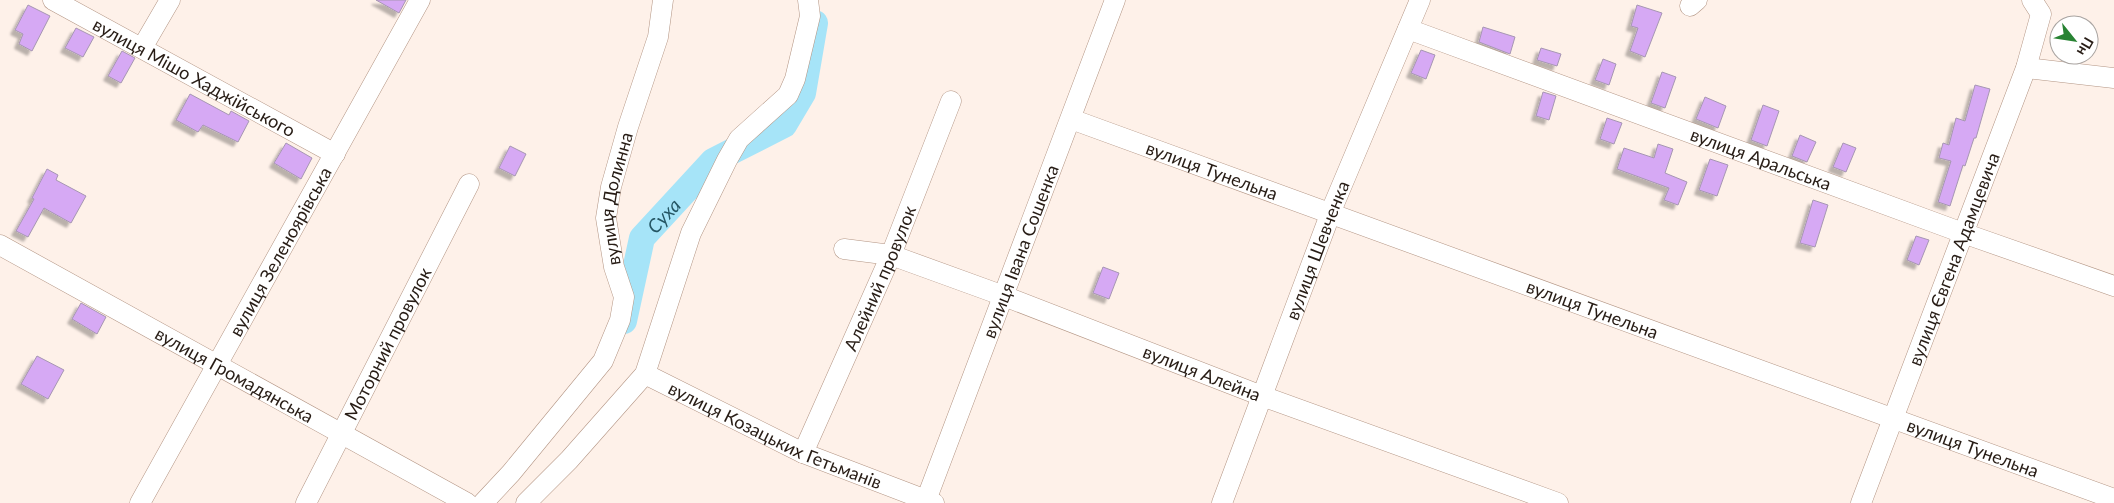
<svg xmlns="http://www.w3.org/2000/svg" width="2114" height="503" viewBox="0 0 2114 503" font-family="Lato,sans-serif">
<defs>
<filter id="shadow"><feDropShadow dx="-4.5" dy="4.5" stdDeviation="1" flood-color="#0004"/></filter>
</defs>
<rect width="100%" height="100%" fill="#fef1e9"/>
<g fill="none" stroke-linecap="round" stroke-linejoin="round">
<path stroke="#a6e4f8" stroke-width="26" id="s1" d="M624,321L642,238L713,161L784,125L803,93L815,23"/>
</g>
<g fill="#d6a9f4" stroke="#a696b2" filter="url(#shadow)">
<polygon points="376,0 406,0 399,13"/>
<polygon points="28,5 50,16 32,51 19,44 23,34 15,30"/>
<polygon points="1637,5 1662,13 1645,57 1630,51 1638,28 1631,26"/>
<polygon points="1483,27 1515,37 1510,54 1479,42"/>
<polygon points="76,28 94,37 83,57 65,48"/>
<polygon points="1541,48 1561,54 1557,66 1537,60"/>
<polygon points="1421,50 1435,55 1426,79 1411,73"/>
<polygon points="122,51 135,58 121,83 108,76"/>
<polygon points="1603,59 1616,64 1609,85 1595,80"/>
<polygon points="1662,72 1676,77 1665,108 1651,103"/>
<polygon points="1975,85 1990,89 1976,138 1974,138 1965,166 1963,165 1950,206 1938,202 1951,161 1939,158 1943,143 1949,145 1956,118 1965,121"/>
<polygon points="1543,92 1556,96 1549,120 1536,116"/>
<polygon points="190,94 229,115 231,111 249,121 238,142 203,125 198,132 176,120"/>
<polygon points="1705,97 1726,106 1718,128 1696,119"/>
<polygon points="1763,105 1779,111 1767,146 1751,140"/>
<polygon points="1607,118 1622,123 1614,144 1600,139"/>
<polygon points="1800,135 1816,142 1807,162 1792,156"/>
<polygon points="286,143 312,158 301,179 274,163"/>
<polygon points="1843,143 1856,148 1846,172 1833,167"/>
<polygon points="1658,144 1673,149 1665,173 1687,182 1678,205 1664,200 1669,188 1617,169 1624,148 1654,158"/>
<polygon points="510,146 526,154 515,176 499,168"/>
<polygon points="1710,159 1728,165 1717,196 1699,190"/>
<polygon points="47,169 58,175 56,180 86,196 71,223 44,208 28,237 16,231 34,199 32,198"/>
<polygon points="1813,200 1828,205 1815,247 1800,243"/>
<polygon points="1916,236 1929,240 1919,265 1907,260"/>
<polygon points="1103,267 1119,273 1109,299 1093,293"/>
<polygon points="81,303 106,317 97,334 72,319"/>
<polygon points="37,356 64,370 48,399 21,384"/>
</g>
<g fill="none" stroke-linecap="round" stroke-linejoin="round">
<g stroke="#b39584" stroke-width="21">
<g id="minor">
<path id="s2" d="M53,0L335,154"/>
<polyline points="1690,6 1697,0"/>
<path id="s3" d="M1408,29L1963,233L2114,286"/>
<polyline points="142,48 170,0"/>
<polyline points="2026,68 2114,78"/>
<path id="s4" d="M1071,119L2114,499"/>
<path id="s5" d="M0,245L467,503"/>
<path id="s6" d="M844,249L891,255L1004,296L1262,396L1558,503"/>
<path id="s7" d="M645,374L803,453L934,503"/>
<path id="s8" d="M803,453L891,255L951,101"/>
<path id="s9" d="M140,503L420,0"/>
<path id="s10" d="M306,503L469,184"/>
<path id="s11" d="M483,503L511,473L603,361L620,320L624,297L614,267L606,218L611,187L628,127L658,37L663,0"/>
<polyline points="526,503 569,460 645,374 691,233 727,160 739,139 788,95 795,79 810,16 808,0"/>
<path id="s12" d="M925,503L1115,0"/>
<path id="s13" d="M1222,503L1334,204L1420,0"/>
<path id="s14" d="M1861,503L2026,68L2041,14L2032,0"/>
</g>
</g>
<use href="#minor" stroke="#fff" stroke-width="20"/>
</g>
<g text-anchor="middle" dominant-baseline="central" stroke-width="5" stroke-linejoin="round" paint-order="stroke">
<g font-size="18" fill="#271c15" stroke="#fff">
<text stroke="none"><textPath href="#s2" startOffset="161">вулиця Мішо Хаджійського</textPath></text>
<text stroke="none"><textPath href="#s3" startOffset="376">вулиця Аральська</textPath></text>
<text stroke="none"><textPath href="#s4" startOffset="150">вулиця Тунельна</textPath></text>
<text stroke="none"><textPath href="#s11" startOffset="355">вулиця Долинна</textPath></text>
<text stroke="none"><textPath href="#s13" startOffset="270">вулиця Шевченка</textPath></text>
<text stroke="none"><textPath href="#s9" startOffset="288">вулиця Зеленоярівська</textPath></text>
<text stroke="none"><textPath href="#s12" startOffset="269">вулиця Івана Сошенка</textPath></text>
<text stroke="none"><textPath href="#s14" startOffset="261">вулиця Євгена Адамцевича</textPath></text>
<text stroke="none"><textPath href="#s8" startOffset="191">Алейний провулок</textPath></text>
<text stroke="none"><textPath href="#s4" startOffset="555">вулиця Тунельна</textPath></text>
<text stroke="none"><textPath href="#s10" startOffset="179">Моторний провулок</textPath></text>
<text stroke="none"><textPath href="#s6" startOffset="380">вулиця Алейна</textPath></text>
<text stroke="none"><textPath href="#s5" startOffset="268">вулиця Громадянська</textPath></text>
<text stroke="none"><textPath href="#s7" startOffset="144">вулиця Козацьких Гетьманів</textPath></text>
<text stroke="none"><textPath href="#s4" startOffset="960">вулиця Тунельна</textPath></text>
</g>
<g font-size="19" font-style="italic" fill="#255664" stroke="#fff">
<text stroke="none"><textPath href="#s1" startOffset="116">Суха</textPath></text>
</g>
</g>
<g transform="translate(2074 40) rotate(120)"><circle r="24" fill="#ffffff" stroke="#a9a4a1"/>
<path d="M0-4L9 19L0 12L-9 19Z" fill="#288333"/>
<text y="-8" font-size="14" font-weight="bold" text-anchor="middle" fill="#271c15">Пн</text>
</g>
</svg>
